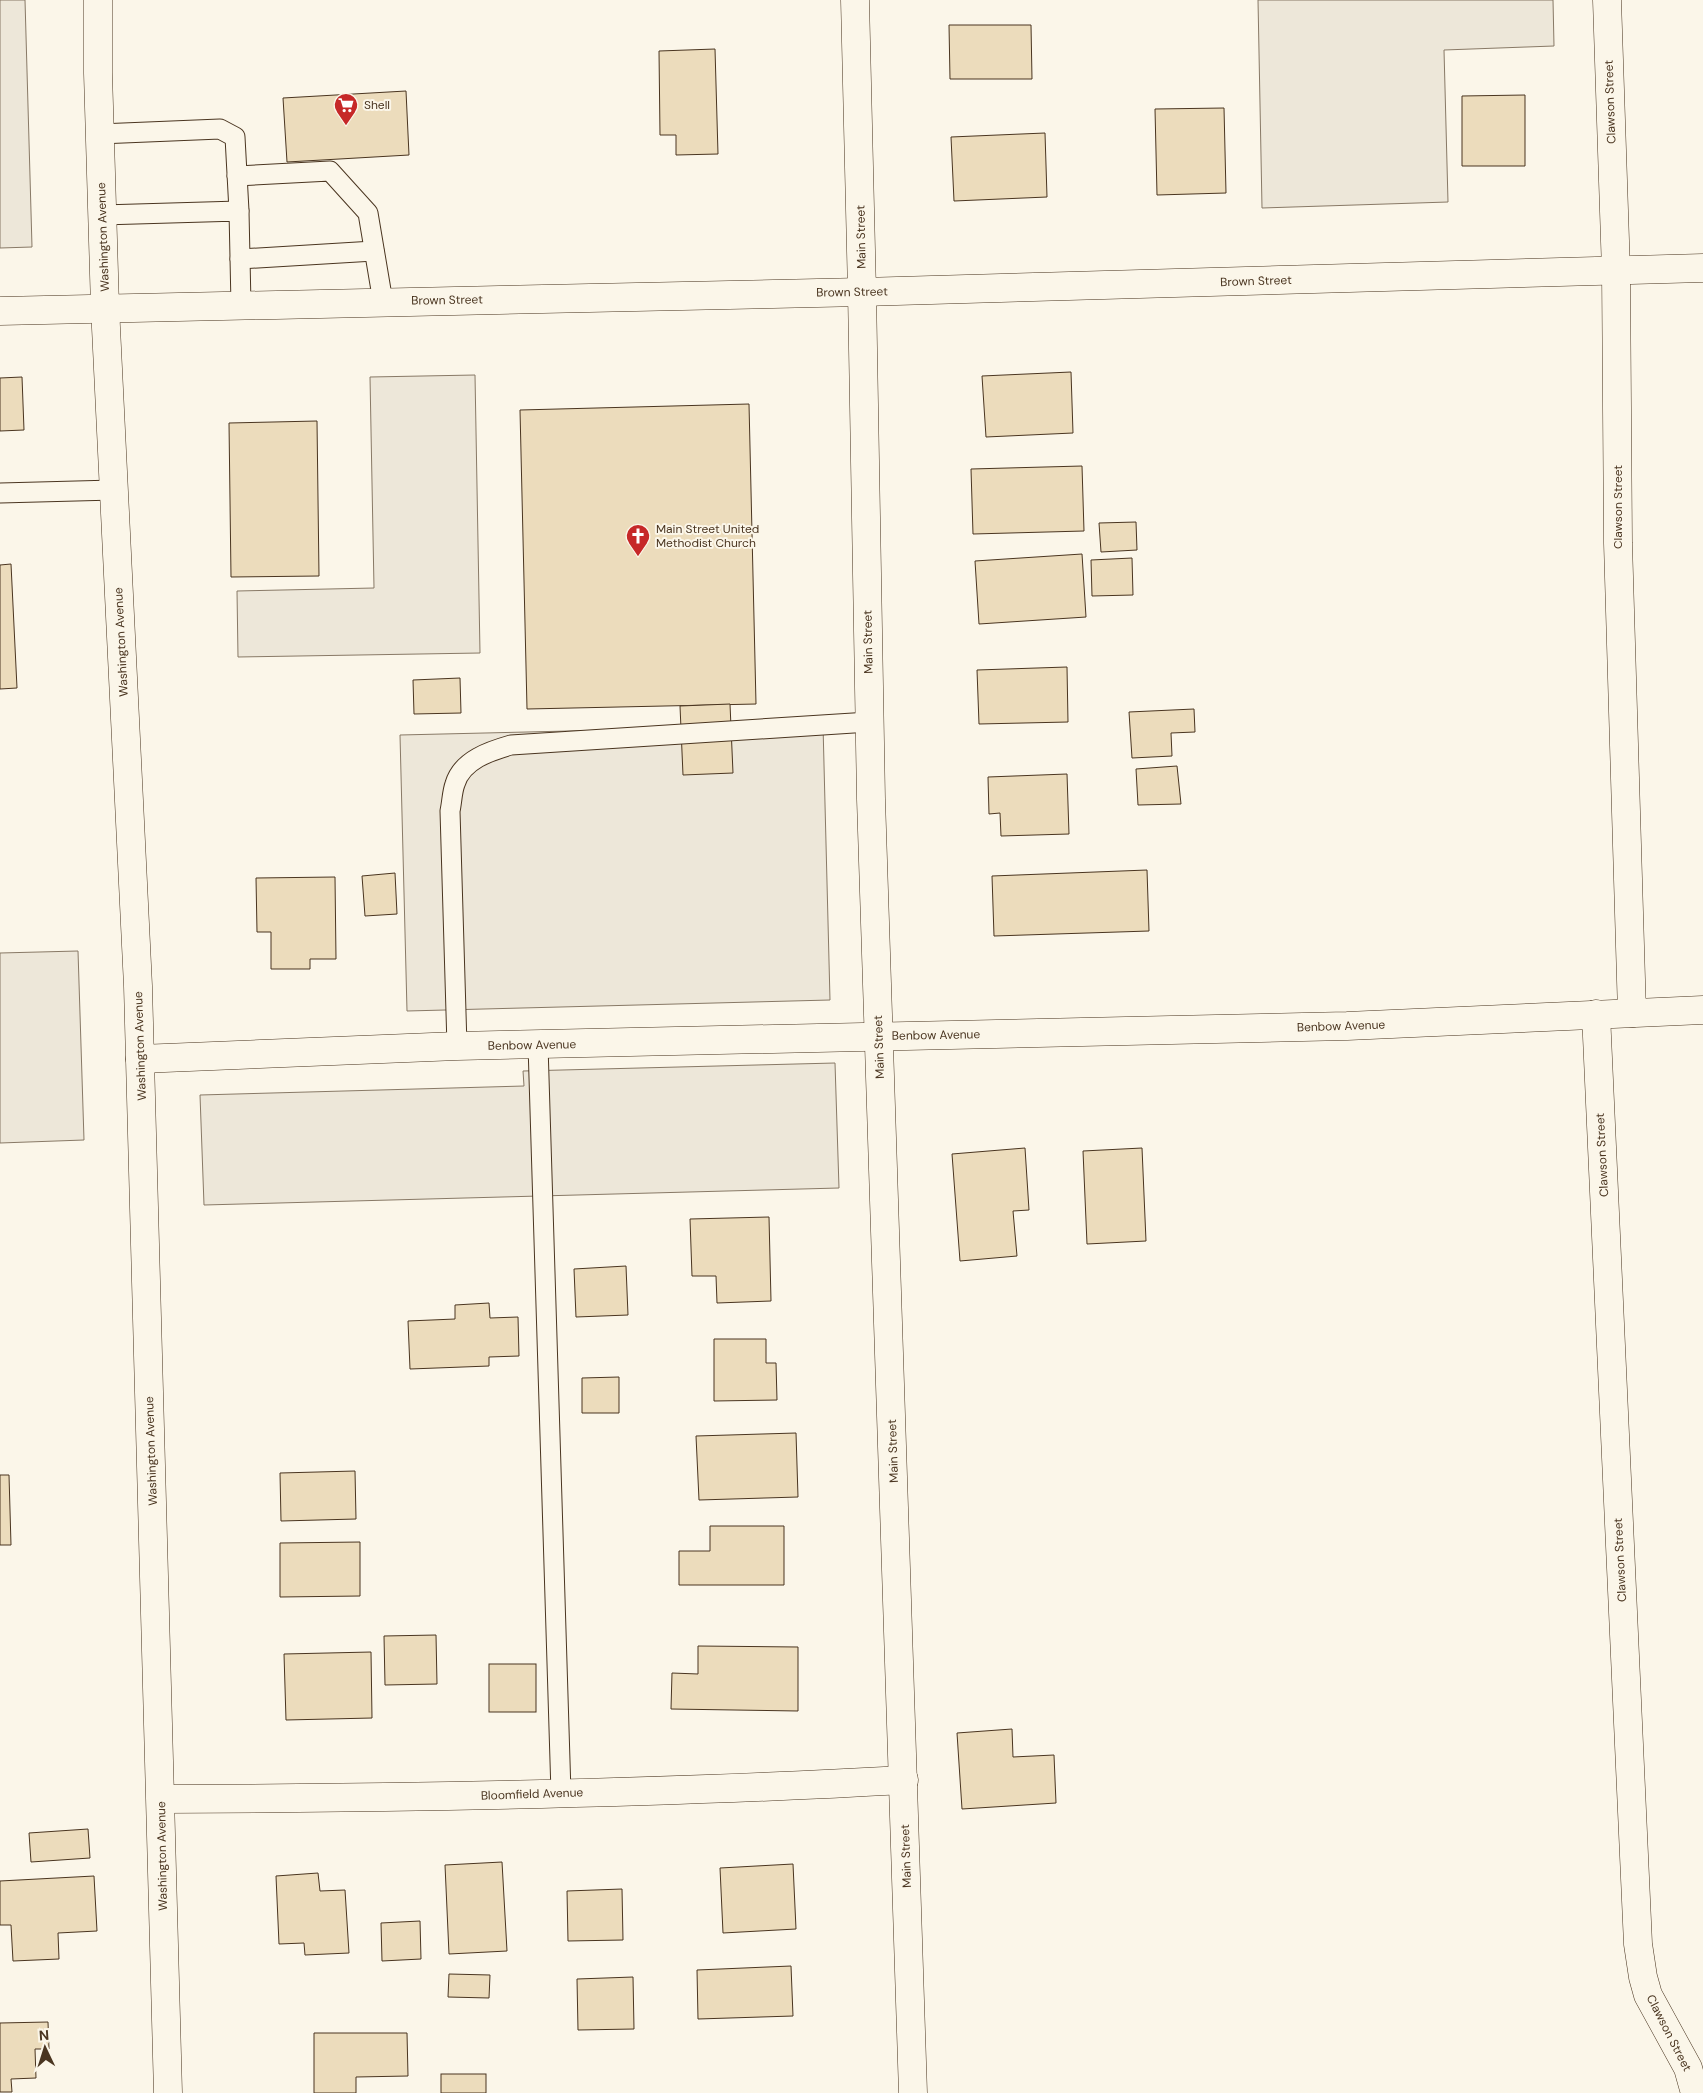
<svg xmlns="http://www.w3.org/2000/svg" width="1703" height="2093" viewBox="0 0 1703 2093" font-family="'DM Sans',sans-serif">
<rect width="100%" height="100%" fill="#fbf6e9"/>
<g fill="#ede7d9" stroke="#887966">
<polygon points="0,0 25,0 32,247 0,248"/>
<polygon points="1258,0 1553,0 1554,46 1444,50 1448,202 1262,208"/>
<polygon points="475,375 480,653 238,657 237,591 374,588 370,377"/>
<polygon points="823,725 830,1000 407,1011 400,735"/>
<polygon points="78,951 84,1140 0,1143 0,953"/>
<polygon points="835,1063 839,1188 204,1205 200,1095 524,1086 523,1071"/>
</g>
<g fill="#ecdcbc" stroke="#4a3520">
<polygon points="949,25 1031,25 1032,79 950,79"/>
<polygon points="715,49 718,154 676,155 676,135 660,135 659,51"/>
<polygon points="406,91 409,155 287,162 283,98"/>
<polygon points="1525,95 1525,166 1462,166 1462,96"/>
<polygon points="1224,108 1226,193 1157,195 1155,109"/>
<polygon points="1045,133 1047,197 954,201 951,137"/>
<polygon points="1071,372 1073,433 986,437 982,376"/>
<polygon points="22,377 24,430 0,431 0,378"/>
<polygon points="749,404 756,704 527,709 520,410"/>
<polygon points="317,421 319,576 231,577 229,423"/>
<polygon points="1082,466 1084,531 973,534 971,469"/>
<polygon points="1136,522 1137,550 1101,552 1099,523"/>
<polygon points="1082,554 1086,617 979,624 975,561"/>
<polygon points="1132,558 1133,595 1092,596 1091,560"/>
<polygon points="11,564 17,688 0,689 0,565"/>
<polygon points="1067,667 1068,722 979,724 977,670"/>
<polygon points="460,678 461,713 414,714 413,680"/>
<polygon points="730,704 733,773 683,775 680,706"/>
<polygon points="1194,709 1195,732 1171,733 1172,756 1132,758 1129,712"/>
<polygon points="1177,766 1181,804 1138,805 1136,769"/>
<polygon points="1067,774 1069,834 1001,836 1000,813 989,814 988,777"/>
<polygon points="1147,870 1149,931 994,936 992,876"/>
<polygon points="395,873 397,914 365,916 362,876"/>
<polygon points="335,877 336,959 310,959 310,969 271,969 271,932 257,932 256,878"/>
<polygon points="1025,1148 1029,1210 1013,1211 1017,1256 960,1261 952,1154"/>
<polygon points="1142,1148 1146,1241 1087,1244 1083,1151"/>
<polygon points="769,1217 771,1301 717,1303 716,1276 692,1276 690,1219"/>
<polygon points="626,1266 628,1315 576,1317 574,1269"/>
<polygon points="489,1303 490,1318 518,1317 519,1356 489,1357 489,1366 410,1369 408,1321 455,1319 455,1305"/>
<polygon points="714,1339 766,1339 766,1363 776,1363 777,1400 714,1401"/>
<polygon points="619,1377 619,1413 582,1413 582,1378"/>
<polygon points="796,1433 798,1497 699,1500 696,1436"/>
<polygon points="355,1471 356,1519 281,1521 280,1473"/>
<polygon points="0,1475 9,1475 11,1545 0,1545"/>
<polygon points="710,1526 784,1526 784,1585 679,1585 679,1551 710,1551"/>
<polygon points="360,1542 360,1596 280,1597 280,1543"/>
<polygon points="436,1635 437,1684 385,1685 384,1636"/>
<polygon points="698,1646 798,1647 798,1711 671,1709 672,1673 698,1674"/>
<polygon points="371,1652 372,1718 286,1720 284,1654"/>
<rect x="489" y="1664" width="47" height="48"/>
<polygon points="1012,1729 1013,1757 1054,1755 1056,1803 962,1809 957,1733"/>
<polygon points="88,1829 90,1858 31,1862 29,1833"/>
<polygon points="502,1862 507,1951 449,1954 445,1865"/>
<polygon points="793,1864 796,1929 723,1933 720,1868"/>
<polygon points="318,1873 320,1891 345,1890 349,1953 305,1955 304,1943 279,1944 276,1876"/>
<polygon points="94,1876 97,1931 58,1933 59,1959 13,1961 11,1925 0,1925 0,1881"/>
<polygon points="622,1889 623,1940 568,1941 567,1891"/>
<polygon points="420,1921 421,1959 382,1961 381,1923"/>
<polygon points="791,1966 793,2016 698,2019 697,1970"/>
<polygon points="449,1974 490,1975 489,1998 448,1997"/>
<polygon points="633,1977 634,2029 578,2030 577,1979"/>
<polygon points="48,2022 49,2049 35,2049 36,2078 11,2079 12,2092 0,2092 0,2023"/>
<polygon points="314,2033 407,2033 408,2076 356,2077 356,2093 314,2093"/>
<rect x="441" y="2074" width="45" height="19"/>
</g>
<g fill="none" stroke-linecap="round" stroke-linejoin="round">
<g stroke="#4a3520" stroke-width="21">
<g id="service">
<polyline points="99,134 220,129 235,137 239,211"/>
<polyline points="237,176 330,171 368,213 383,302"/>
<polyline points="102,215 239,211 241,305"/>
<polyline points="240,259 374,251"/>
<polyline points="0,493 114,490"/>
<polyline points="538,1045 561,1793"/>
<path d="M457,1046L450,811C452,802 452,792 455,784C462,760 490,751 511,745L869,722"/>
</g>
</g>
<g stroke="#4a3520" stroke-width="29">
<g id="minor">
<polyline points="855,0 862,292 871,799 913,2093"/>
<polyline points="1607,0 1616,271 1618,543 1632,1013"/>
<polyline points="1596,1014 1638,1944 1643,1977 1648,1995 1688,2068 1695,2093"/>
<polyline points="140,1059 457,1046 1347,1026 1703,1010"/>
<path d="M161,1799C409,1798 656,1794 904,1780"/>
</g>
</g>
<g stroke="#4a3520" stroke-width="29">
<polyline id="tertiary" points="0,311 862,292 1703,268"/>
</g>
<g stroke="#4a3520" stroke-width="29">
<polyline id="secondary" points="98,0 98,73 105,307 138,986 168,2093"/>
</g>
<use href="#service" stroke="#fbf6e9" stroke-width="19"/>
<use href="#minor" stroke="#fbf6e9" stroke-width="28"/>
<use href="#tertiary" stroke="#fbf6e9" stroke-width="28"/>
<use href="#secondary" stroke="#fbf6e9" stroke-width="28"/>
</g>
<defs>
<g id="supermarket-pin" transform="scale(1.25)"><path d="M0 17L-7.5 6A9.5 9.5 0 1 1 7.5 6Z" fill="#c62828" stroke="#fbf6e9"/><path d="M-6-5.5h2.5l.6 2H6L4.5 2H-2.5L-4.4-4H-6ZM-1.5 3.2a1.3 1.3 0 1 0 .1 0ZM3 3.2a1.3 1.3 0 1 0 .1 0Z" fill="#fff"/></g>
<g id="church-pin" transform="scale(1.25)"><path d="M0 17L-7.5 6A9.5 9.5 0 1 1 7.5 6Z" fill="#c62828" stroke="#fbf6e9"/><path d="M-1.2-6h2.4v3.5h3.3v2.4h-3.3V6h-2.4V-.1h-3.3v-2.4h3.3Z" fill="#fff"/></g>
</defs>
<g fill-rule="evenodd">
<use href="#supermarket-pin" x="346" y="105"/>
<use href="#church-pin" x="638" y="536"/>
</g>
<g text-anchor="middle" dominant-baseline="central" stroke-width="4" stroke-linejoin="round" paint-order="stroke">
<g font-size="12" fill="#4a3520" stroke="#fbf6e9">
<text transform="translate(1610 102) rotate(-92)">Clawson Street</text>
<text transform="translate(103 237) rotate(-92)">Washington Avenue</text>
<text transform="translate(861 237) rotate(-91)">Main Street</text>
<text transform="translate(1256 281) rotate(-2)">Brown Street</text>
<text transform="translate(852 292) rotate(-1)">Brown Street</text>
<text transform="translate(447 300) rotate(-1)">Brown Street</text>
<text transform="translate(1618 507) rotate(-90)">Clawson Street</text>
<text transform="translate(121 642) rotate(-93)">Washington Avenue</text>
<text transform="translate(868 642) rotate(-91)">Main Street</text>
<text transform="translate(1341 1026) rotate(-2)">Benbow Avenue</text>
<text transform="translate(936 1035) rotate(-1)">Benbow Avenue</text>
<text transform="translate(532 1045) rotate(-1)">Benbow Avenue</text>
<text transform="translate(140 1046) rotate(-92)">Washington Avenue</text>
<text transform="translate(879 1047) rotate(-92)">Main Street</text>
<text transform="translate(1602 1155) rotate(-93)">Clawson Street</text>
<text transform="translate(151 1451) rotate(-92)">Washington Avenue</text>
<text transform="translate(893 1451) rotate(-92)">Main Street</text>
<text transform="translate(1620 1560) rotate(-93)">Clawson Street</text>
<text transform="translate(532 1794) rotate(-2)">Bloomfield Avenue</text>
<text transform="translate(162 1856) rotate(-91)">Washington Avenue</text>
<text transform="translate(906 1856) rotate(-92)">Main Street</text>
<text transform="translate(1669 2033) rotate(63)">Clawson Street</text>
</g>
<g font-size="12" fill="#4a3520" stroke="#fbf6e9" text-anchor="start">
<text x="364" y="105">Shell</text>
<text x="656" y="529">Main Street United<tspan x="656" dy="14">Methodist Church</tspan></text>
</g>
</g>
<g transform="translate(45 2048) rotate(356)" stroke="#fbf6e9" stroke-width="4" paint-order="stroke">
<path d="M0-4L9 19L0 12L-9 19Z" fill="#4a3520"/>
<text y="-8" font-size="14" font-weight="bold" text-anchor="middle" fill="#4a3520">N</text>
</g>
</svg>
